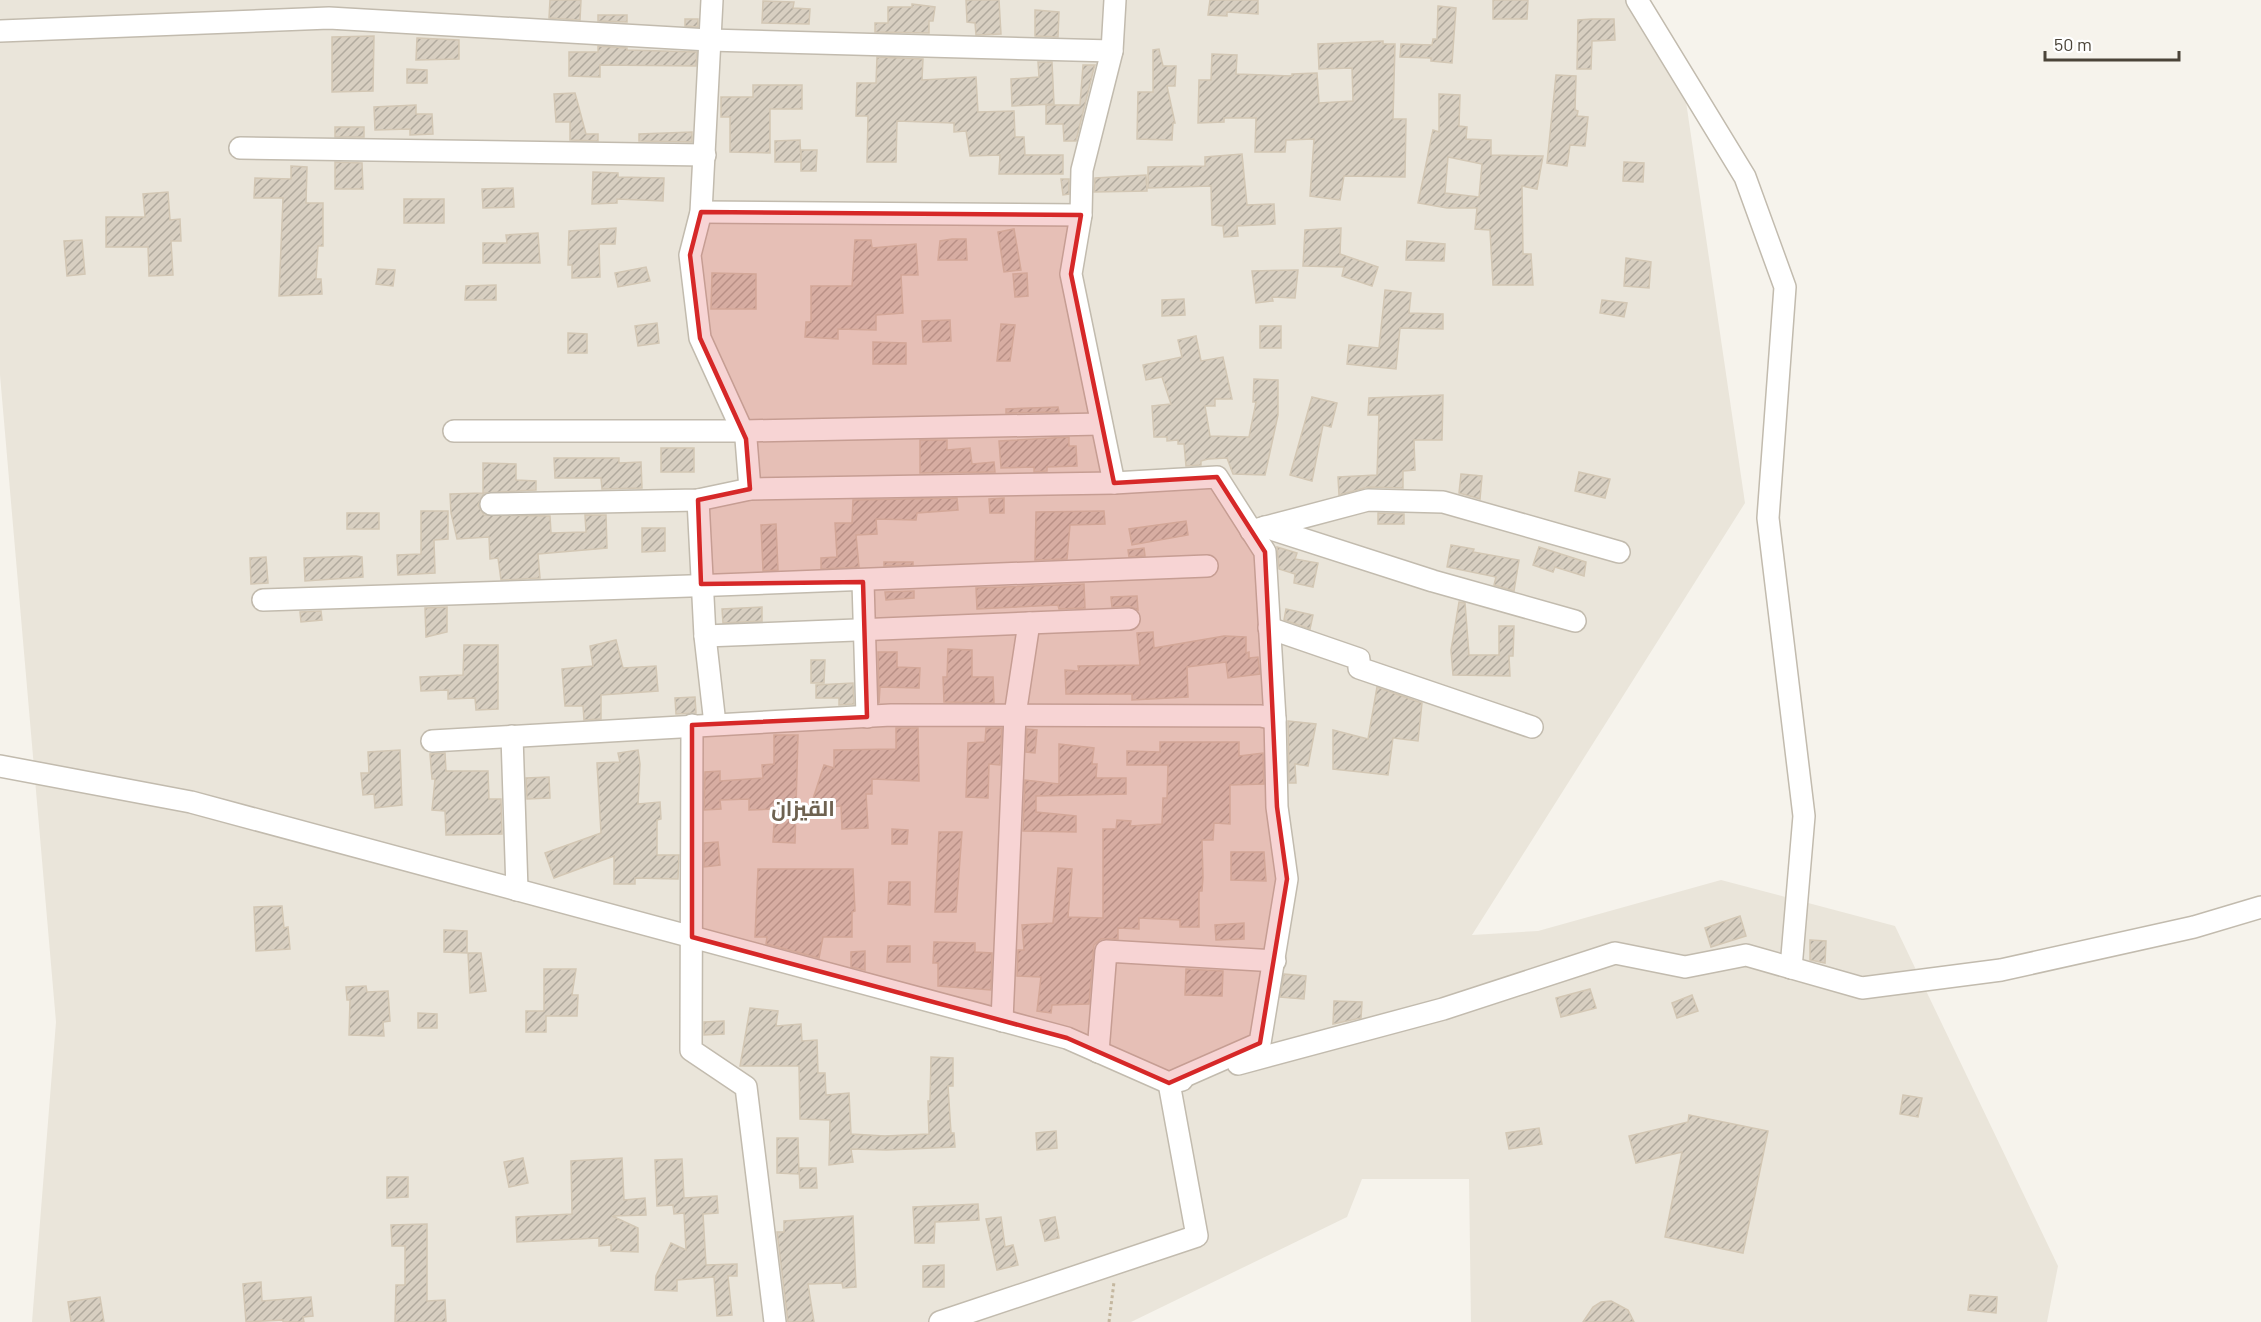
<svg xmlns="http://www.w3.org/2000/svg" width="2261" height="1322" viewBox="0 0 2261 1322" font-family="Barlow,Cairo,sans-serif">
<defs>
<pattern id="building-hatch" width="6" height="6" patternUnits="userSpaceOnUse" patternTransform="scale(1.5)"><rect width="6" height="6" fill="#d8cfc1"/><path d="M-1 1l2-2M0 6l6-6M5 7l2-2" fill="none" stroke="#b1aa9e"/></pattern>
</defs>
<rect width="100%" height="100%" fill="#f6f3ec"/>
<polygon fill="#eae5da" points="0,0 1649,0 1684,88 1745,503 1472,935 1538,931 1721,880 1895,926 2058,1266 2047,1322 1471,1322 1469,1179 1362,1179 1347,1217 1131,1322 32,1322 56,1022 0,375"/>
<g fill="url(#building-hatch)" stroke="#d3c7b4" stroke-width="1.5" fill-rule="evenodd">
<polygon points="550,0 581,0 580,20 549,18"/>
<polygon points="966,0 999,0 1001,34 976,35 975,23 967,22"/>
<polygon points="1210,0 1258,0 1258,14 1227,12 1227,16 1208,15"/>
<polygon points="1493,0 1528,0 1527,19 1493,19"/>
<polygon points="763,1 794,2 793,8 810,9 809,24 762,23"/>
<polygon points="912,4 935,7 933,21 929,21 929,33 875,32 875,23 888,23 888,7 912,7"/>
<polygon points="1438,6 1456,8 1452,63 1431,61 1431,58 1400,57 1401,44 1432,45 1433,39 1437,39"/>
<polygon points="1035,10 1059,12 1058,37 1035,36"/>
<polygon points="598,15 627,15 627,22 598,21"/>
<polygon points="685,19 698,19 698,27 685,26"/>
<polygon points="1592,19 1614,19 1615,40 1592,41 1591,69 1577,69 1578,20"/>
<polygon points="374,36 373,91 332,92 332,37"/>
<polygon points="417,38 459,40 459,59 416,60"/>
<polygon points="1383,41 1383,44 1395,44 1393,119 1406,119 1405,177 1344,176 1340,200 1310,196 1314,139 1286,140 1285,152 1255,152 1256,118 1224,118 1224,122 1198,123 1199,80 1211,80 1212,54 1237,55 1236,74 1292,76 1292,74 1317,73 1319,103 1353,101 1352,68 1319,69 1318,44"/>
<polygon points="598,46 627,48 627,50 697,52 696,66 600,65 600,77 569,76 569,52 598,52"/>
<polygon points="1159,49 1163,66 1176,66 1175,86 1167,86 1175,123 1173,123 1172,140 1137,139 1138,92 1153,92 1153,50"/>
<polygon points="877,57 923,59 922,80 976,77 978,112 1014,111 1015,137 1024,137 1025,155 1063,155 1063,174 999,174 1000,155 970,156 966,131 954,132 954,123 897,121 896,162 867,162 868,116 856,116 857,83 876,83"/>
<polygon points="1038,62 1052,62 1054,104 1012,106 1011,79 1039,77"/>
<polygon points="1083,65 1095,65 1094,68 1076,141 1064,141 1063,124 1046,124 1046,105 1080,105"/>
<polygon points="407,69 427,70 427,83 407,83"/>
<polygon points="1556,75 1576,76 1575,110 1578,111 1577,116 1588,117 1585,146 1570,145 1567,166 1547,163"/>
<polygon points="753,85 802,85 802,109 770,109 770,153 730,152 730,117 721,117 721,97 753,97"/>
<polygon points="575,93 586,134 598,134 598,141 570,140 570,122 556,122 554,94"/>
<path d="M1439,94L1460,95L1459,126L1467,127L1466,139L1491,140V155L1543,156L1537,189L1522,186L1523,254H1531L1533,285H1493L1490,230L1475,229L1477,208H1447L1418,203L1433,130L1439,132ZM1448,157L1482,164L1479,197L1445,193Z"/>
<polygon points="416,105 416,114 432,114 433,134 410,135 410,129 375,130 374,107"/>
<rect x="335" y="127" width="29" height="10"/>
<polygon points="692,132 692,142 639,141 639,134"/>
<polygon points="800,140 801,162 775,162 775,141"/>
<polygon points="801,150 817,150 816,171 801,171"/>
<polygon points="1242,154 1247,205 1274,204 1275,224 1237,226 1238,236 1224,237 1223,226 1212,225 1211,186 1148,188 1148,167 1205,166 1205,157"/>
<polygon points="335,162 362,163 363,189 335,189"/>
<polygon points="1624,162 1644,163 1643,182 1623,181"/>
<polygon points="291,166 307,167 306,203 323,203 323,246 318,246 316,279 321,279 322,294 279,296 283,198 254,198 255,178 291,179"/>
<polygon points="593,172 618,173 618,177 664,178 663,201 617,199 617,203 592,204"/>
<polygon points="1146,175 1147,191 1094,192 1095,178"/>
<polygon points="1061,179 1069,179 1069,194 1063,195"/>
<polygon points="513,188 514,207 483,208 482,189"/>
<polygon points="168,192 170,220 180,219 181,241 171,241 173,275 149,276 148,247 106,247 106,217 145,217 143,194"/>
<rect x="404" y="199" width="40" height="24"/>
<polygon points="616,228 615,244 599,244 600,277 572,278 572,265 568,265 569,231"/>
<polygon points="1341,228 1340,254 1378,267 1372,286 1342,276 1344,267 1303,266 1305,230"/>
<polygon points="1014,229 1021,270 1004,272 998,232"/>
<polygon points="538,233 540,263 483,263 483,243 507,243 506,235"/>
<polygon points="952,239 966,239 967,260 938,260 940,241"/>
<polygon points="82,240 85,274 67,276 64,241"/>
<polygon points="855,240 871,240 872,248 916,244 918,275 901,275 903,313 876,315 876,330 838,329 838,339 805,337 806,322 811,322 811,286 852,286"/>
<polygon points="1407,241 1445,244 1444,261 1406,260"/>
<polygon points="1626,258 1651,262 1649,288 1624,286"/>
<polygon points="646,267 650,281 618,287 615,273"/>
<polygon points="378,269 395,270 393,286 376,284"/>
<polygon points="1298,270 1295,298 1272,297 1273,301 1256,303 1252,271"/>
<polygon points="712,273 756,274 756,309 711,309"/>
<polygon points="1027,273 1028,296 1015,297 1013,274"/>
<polygon points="496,285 496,300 465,300 466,286"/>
<polygon points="1385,290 1411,293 1409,313 1443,314 1443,329 1400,328 1396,369 1347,364 1349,345 1379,348"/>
<polygon points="1184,299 1185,315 1162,316 1162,300"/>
<polygon points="1602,300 1627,303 1624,317 1600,313"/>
<polygon points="950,320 951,341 923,342 922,321"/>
<polygon points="657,323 659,343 638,346 635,326"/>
<polygon points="1001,324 1015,325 1010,361 997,361"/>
<rect x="1260" y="326" width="21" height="22"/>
<polygon points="568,333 587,334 587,353 568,353"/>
<polygon points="1196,336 1201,361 1223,357 1232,399 1215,399 1215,406 1205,406 1210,436 1249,437 1256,402 1253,402 1254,379 1278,380 1278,415 1265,475 1233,474 1227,458 1208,459 1201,461 1201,465 1186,466 1184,444 1178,444 1178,440 1167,441 1167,437 1154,437 1152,406 1171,404 1162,377 1146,380 1143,365 1182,357 1178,340"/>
<polygon points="873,342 906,343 906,364 873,364"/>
<polygon points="1443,395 1442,440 1414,440 1415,470 1403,471 1403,488 1368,487 1339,495 1338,477 1377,475 1379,415 1368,415 1369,398"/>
<polygon points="1312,397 1337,403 1331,427 1323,425 1312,481 1290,475"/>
<polygon points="1058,407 1059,412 1006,413 1006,409"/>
<polygon points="1069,437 1069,446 1076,446 1077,466 1047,467 1047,471 1034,472 1034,467 1001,468 999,441"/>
<polygon points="920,440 947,440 947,450 970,448 972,464 994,462 995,472 920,473"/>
<rect x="661" y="448" width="33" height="24"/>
<polygon points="554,458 619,458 619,463 641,462 642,488 602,489 601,478 555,478"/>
<polygon points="483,463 516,464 516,480 536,481 536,490 484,493 478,505 484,515 550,516 551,533 586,532 585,515 606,515 607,548 538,554 540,578 501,580 498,558 490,559 489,537 457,539 451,513 450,494 483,493"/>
<polygon points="1579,472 1610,479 1605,498 1575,491"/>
<polygon points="1461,474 1482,476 1480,499 1459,493"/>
<polygon points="957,498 958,510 917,513 916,520 876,519 877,534 856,535 859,567 821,569 821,558 837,557 835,523 852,523 853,500"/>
<polygon points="1004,498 1004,513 990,513 989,499"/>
<polygon points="421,511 448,511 448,539 434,540 435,573 398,575 397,555 421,554"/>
<polygon points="1104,511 1105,524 1070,525 1067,559 1035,560 1036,512"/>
<rect x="347" y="513" width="32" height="16"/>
<polygon points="1378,513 1404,514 1404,524 1378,524"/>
<polygon points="1186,521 1188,535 1132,545 1129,529"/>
<polygon points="776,524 778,570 763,571 761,525"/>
<polygon points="642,528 665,528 665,551 642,552"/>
<polygon points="1451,545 1474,549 1473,552 1519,560 1514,591 1494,585 1496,577 1447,567"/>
<polygon points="1277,547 1297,553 1295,559 1318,563 1313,587 1294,583 1295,574 1279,569"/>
<polygon points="1539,547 1586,562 1584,576 1555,567 1553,572 1533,565"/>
<polygon points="1144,548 1145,556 1129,557 1128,550"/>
<polygon points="356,556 362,557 363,577 305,581 304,558"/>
<polygon points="266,557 268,583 251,584 250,558"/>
<polygon points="884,562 913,562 913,565 884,566"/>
<polygon points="1084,584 1085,608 1059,609 1058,605 977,609 976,588"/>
<polygon points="914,591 914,598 886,600 885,592"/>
<polygon points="1137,596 1138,610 1129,606 1112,607 1111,597"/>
<polygon points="1459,602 1465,603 1469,655 1499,655 1499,626 1514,626 1513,656 1509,656 1510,676 1453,675 1451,650"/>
<polygon points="447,607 447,632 426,637 425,608"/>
<polygon points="762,607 762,621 723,623 722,609"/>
<polygon points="1286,609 1313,615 1310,629 1284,620"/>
<polygon points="321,611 322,620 301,622 300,612"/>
<polygon points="1153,632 1154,648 1224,636 1246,637 1246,653 1249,652 1249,658 1258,657 1260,674 1228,678 1226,662 1187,667 1188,697 1132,700 1132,694 1066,694 1065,670 1079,671 1078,666 1140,665 1137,633"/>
<polygon points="616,640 623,668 656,666 658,691 601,695 601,719 584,720 583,706 565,706 562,669 593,666 590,646"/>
<polygon points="464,645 498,645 498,709 476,710 475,698 448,699 448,690 421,691 420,677 463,675"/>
<polygon points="948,649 972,650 972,677 993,677 994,703 944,702 943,677 947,677"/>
<polygon points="878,652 897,652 897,667 920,668 919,688 880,687 879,703"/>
<polygon points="811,660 825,660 824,683 811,683"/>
<polygon points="853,683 854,704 839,705 839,698 816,698 816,685"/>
<polygon points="1377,687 1422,703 1418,741 1393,738 1388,775 1333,769 1333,730 1368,739"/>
<polygon points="695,697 696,713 676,714 675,698"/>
<polygon points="1288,721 1316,724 1308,766 1295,764 1296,783 1289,783"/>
<polygon points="896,728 918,728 919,781 872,779 872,794 866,794 868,828 842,829 841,806 810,808 824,765 834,768 834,750 896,749"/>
<polygon points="986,728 1002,728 1000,765 989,764 988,798 966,797 968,743 985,742"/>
<polygon points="1027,729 1037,730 1035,753 1026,752"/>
<polygon points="774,735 798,735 795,843 773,842 775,809 749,810 749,799 720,800 721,809 704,810 705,772 720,771 720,781 763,778 762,765 774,764"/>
<polygon points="1160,742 1239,742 1239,756 1263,753 1264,784 1230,785 1230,824 1214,823 1213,840 1202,840 1203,877 1202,891 1199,891 1199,927 1180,927 1180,920 1139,918 1139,929 1118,928 1118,939 1101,939 1094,945 1089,1004 1052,1005 1051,1013 1037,1011 1041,977 1017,976 1018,950 1024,950 1022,925 1053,923 1058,868 1072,869 1068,917 1103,918 1103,829 1116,829 1117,820 1131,821 1130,826 1162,824 1163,798 1167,798 1168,765 1127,765 1127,751 1160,752"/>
<polygon points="1059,744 1094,748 1092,764 1097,764 1096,778 1126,778 1126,794 1036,796 1036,812 1076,816 1076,832 1023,831 1025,780 1059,784"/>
<polygon points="400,750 402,805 375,808 374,794 363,795 361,773 369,773 368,752"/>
<polygon points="638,750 640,764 638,804 660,802 661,819 657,820 657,855 679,855 678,879 635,878 635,884 614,884 614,856 554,878 545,853 601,833 597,763 620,762 618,753"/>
<polygon points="445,753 446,771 488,771 489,799 501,799 502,834 446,835 445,811 432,810 435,779 432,779 430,754"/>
<polygon points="549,777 550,798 527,799 526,778"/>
<polygon points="892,829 908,830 907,844 892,844"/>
<polygon points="939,832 962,832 956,912 935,912"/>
<polygon points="718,842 720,865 704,867 704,843"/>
<polygon points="1231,852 1264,852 1266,881 1231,880"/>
<polygon points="758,869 853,869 855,911 852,912 852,937 823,937 819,958 766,944 767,937 755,937"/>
<polygon points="889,882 910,882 910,905 888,904"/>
<polygon points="282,906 284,928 288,927 290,949 256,951 254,907"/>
<polygon points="1740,916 1746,936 1711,947 1705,928"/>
<polygon points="1244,923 1244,939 1216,940 1215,925"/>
<polygon points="444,930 467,931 467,953 444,952"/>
<polygon points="1810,940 1826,941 1825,963 1810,960"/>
<polygon points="934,942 975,943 975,952 992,953 991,990 938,986 938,963 933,963"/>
<polygon points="888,946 910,946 910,962 887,962"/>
<polygon points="865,951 865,970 851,967 851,952"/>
<polygon points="468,953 481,953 486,991 470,993"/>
<polygon points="544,969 576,969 572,995 578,995 577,1016 546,1016 546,1032 526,1032 526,1011 544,1011"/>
<polygon points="1186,969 1223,971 1222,996 1185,995"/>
<polygon points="1284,974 1306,976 1304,999 1280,997"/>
<polygon points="366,986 367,992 388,991 390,1021 383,1022 384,1036 349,1035 350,1000 347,1000 346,987"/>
<polygon points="1590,989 1596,1008 1561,1017 1556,998"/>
<polygon points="1692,995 1698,1011 1677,1018 1672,1003"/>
<polygon points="1334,1001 1362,1002 1361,1018 1333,1024"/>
<polygon points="750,1008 778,1011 776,1026 801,1024 802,1041 817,1040 818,1073 825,1073 826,1095 849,1093 851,1134 885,1136 929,1134 928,1101 930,1101 931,1057 953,1058 953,1086 948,1086 951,1133 954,1133 955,1147 887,1150 851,1149 853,1162 829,1165 830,1120 800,1119 799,1066 740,1066"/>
<polygon points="418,1013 437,1014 437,1028 418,1028"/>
<polygon points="724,1021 724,1034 704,1035 704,1022"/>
<polygon points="1903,1095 1922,1098 1918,1117 1900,1114"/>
<polygon points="1689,1115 1768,1131 1743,1253 1665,1237 1682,1152 1636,1163 1629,1136 1688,1122"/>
<polygon points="1539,1128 1542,1144 1509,1149 1506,1133"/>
<polygon points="1056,1131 1057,1148 1037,1150 1036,1133"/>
<polygon points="777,1138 798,1138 799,1174 777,1173"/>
<polygon points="523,1158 528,1183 509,1187 504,1162"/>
<polygon points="622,1158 624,1200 645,1198 646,1215 612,1216 638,1228 638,1252 611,1251 611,1245 599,1246 599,1238 517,1242 516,1217 572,1214 571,1161"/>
<polygon points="682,1159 684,1198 717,1196 718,1213 703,1214 706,1265 737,1264 737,1276 728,1276 732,1315 717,1316 714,1277 677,1280 677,1291 655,1290 656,1276 671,1243 686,1250 684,1213 674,1214 673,1205 657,1206 655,1160"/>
<polygon points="799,1168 816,1168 817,1188 800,1188"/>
<polygon points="387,1177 408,1177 408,1197 387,1198"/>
<polygon points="978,1204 979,1220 935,1222 934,1243 915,1243 913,1207"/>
<polygon points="853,1216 856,1287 843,1288 842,1283 808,1284 814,1322 788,1322 777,1232 784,1232 784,1221"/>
<polygon points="1001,1217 1005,1247 1013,1245 1018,1265 997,1270 986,1219"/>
<polygon points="1055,1217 1059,1238 1045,1241 1040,1220"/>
<polygon points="427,1224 427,1301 445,1300 446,1322 395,1322 396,1285 405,1285 405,1246 392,1246 391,1225"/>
<polygon points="944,1265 944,1287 923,1287 923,1266"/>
<polygon points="261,1282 262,1301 311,1297 313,1316 303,1317 304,1322 283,1322 283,1320 246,1322 243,1284"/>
<polygon points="1970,1295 1997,1297 1996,1313 1968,1310"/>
<polygon points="100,1297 104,1322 71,1322 68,1302"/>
<polygon points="1611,1301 1628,1310 1634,1322 1583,1322 1593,1307 1601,1302"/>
</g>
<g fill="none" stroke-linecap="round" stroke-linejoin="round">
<g stroke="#c2bbae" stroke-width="24">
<g id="minor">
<polyline points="712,0 701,212 690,255 700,338 746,439 750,489"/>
<polyline points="1637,0 1745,177 1785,287 1768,518 1804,816 1791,968"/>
<polyline points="0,31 329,18 709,40 1112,51"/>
<polyline points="240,148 705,155"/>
<polyline points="701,212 1081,215"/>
<polyline points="454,431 743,431 1101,424"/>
<polyline points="1114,483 1071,274 1081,215 1082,170 1112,51 1115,0"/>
<polyline points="698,500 705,636 715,724"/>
<polyline points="1265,527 1433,581 1575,621"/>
<polyline points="1251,531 1368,500 1443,502 1619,552"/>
<polyline points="863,582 867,717"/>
<path d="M263,600C578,590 892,580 1207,566"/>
<polyline points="1269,628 1359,659 1359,668 1532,727"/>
<polyline points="705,636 1129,619"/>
<polyline points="692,725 691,1050 746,1087 775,1322"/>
<polyline points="512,736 517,890"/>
<polyline points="432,741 891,715 1261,716 1275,719"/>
<polyline points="0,766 191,802 1067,1038 1169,1083 1260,1043 1287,879 1277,807 1275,719 1265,552 1217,477 1114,483 750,489 698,500 491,504"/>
<polyline points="1002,1021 1015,715 1029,623"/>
<polyline points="1098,1052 1106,951 1275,961"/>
<polyline points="1238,1064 1443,1009 1615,953 1685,967 1746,955 1862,988 2001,970 2194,927 2261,907"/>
<polyline points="940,1322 1197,1236 1169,1083 1182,1080"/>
</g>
</g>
<polyline stroke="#c4b79f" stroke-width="3" stroke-dasharray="3 3" stroke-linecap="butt" points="1109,1322 1114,1282"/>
<use href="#minor" stroke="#fff" stroke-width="21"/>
</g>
<path fill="#d62828" fill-opacity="0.2" stroke="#d62828" stroke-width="4.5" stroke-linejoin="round" d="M701,212L1081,215L1071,274L1114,483L1217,477L1265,552L1277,807L1287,879L1260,1043L1169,1083L1067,1038L692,937V725L867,717L863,582L701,584L698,500L750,489L746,439L700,338L690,255Z"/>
<g text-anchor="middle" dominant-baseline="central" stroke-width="6" stroke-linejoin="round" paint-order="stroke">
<g font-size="21" font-weight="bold" fill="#6e6250" stroke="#fff">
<text x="803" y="807">القيزان</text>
</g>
</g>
<path d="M2045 51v9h134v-9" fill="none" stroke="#4b4439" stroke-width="3"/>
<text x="2054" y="51" font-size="18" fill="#4b4439" stroke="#ffffff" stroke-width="4.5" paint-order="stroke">50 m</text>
</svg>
